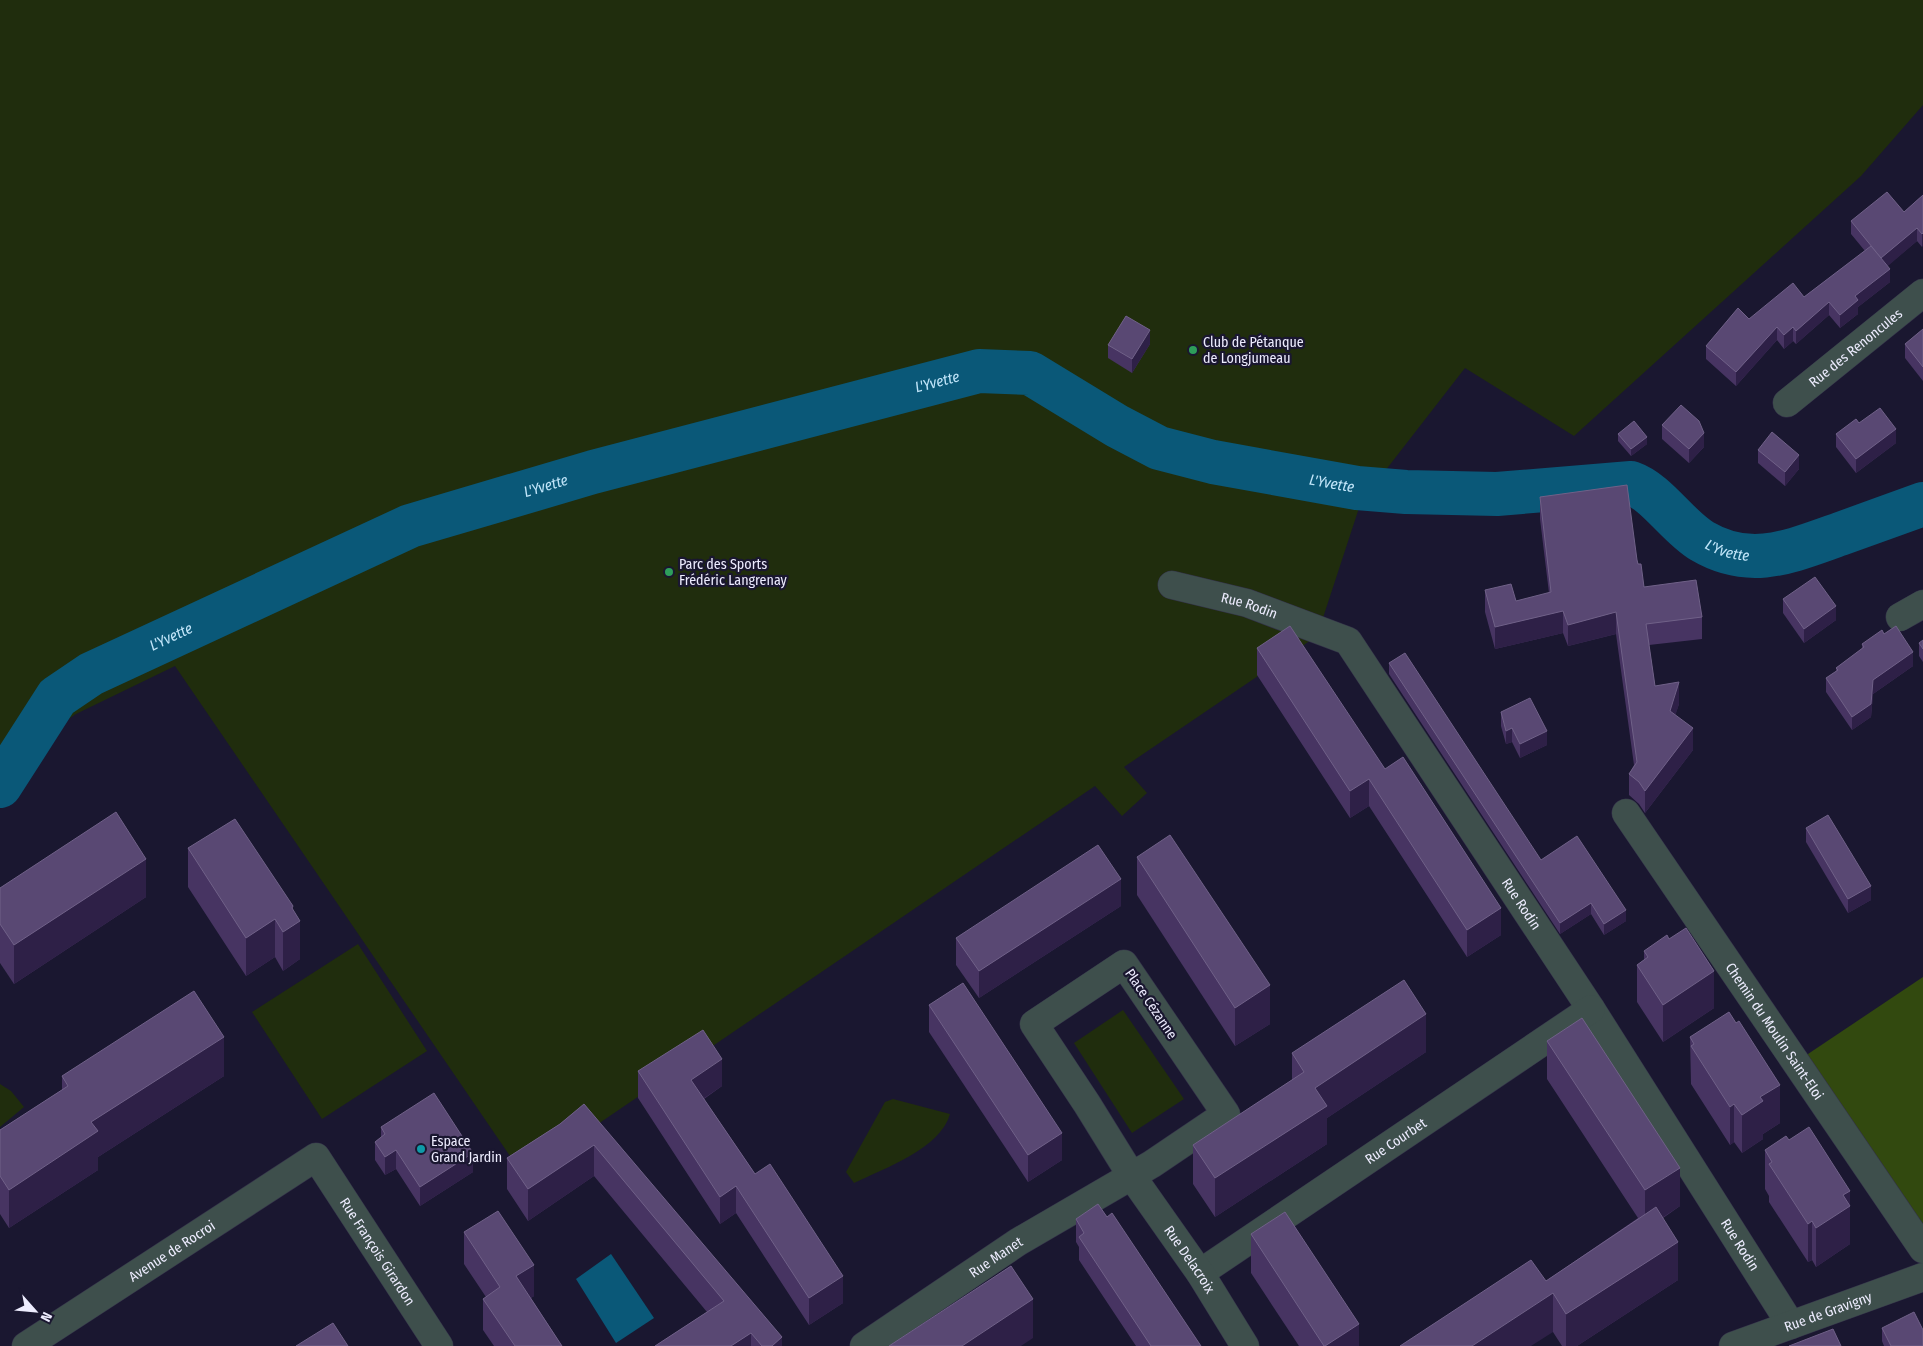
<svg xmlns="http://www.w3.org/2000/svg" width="1923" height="1346" viewBox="0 0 1923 1346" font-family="'Fira Sans Condensed',sans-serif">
<rect width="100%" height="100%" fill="#1a1730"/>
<g fill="#202d0d">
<polygon points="0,0 1923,0 1923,105 1861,176 1574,436 1465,368 1385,471 1359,508 1317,636 1124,767 1147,793 1122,816 1095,786 523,1175 175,666 76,714 0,765"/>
<polygon points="358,944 427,1051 322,1119 252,1012"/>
<polygon points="1123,1010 1184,1099 1132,1133 1074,1043"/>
<polygon points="0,1084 11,1091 24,1107 0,1127"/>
<path d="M893,1099L950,1114C940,1149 885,1168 854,1183L846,1172L885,1102Z"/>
</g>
<polygon fill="#32490f" points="1923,977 1923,1226 1805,1056"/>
<polygon fill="#0a5878" points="611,1254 654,1318 616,1343 576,1279"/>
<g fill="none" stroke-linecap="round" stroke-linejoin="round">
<path stroke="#0a5878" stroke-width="44" id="s1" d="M0,786L57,697L91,674L410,526L593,472L979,371L1030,373L1117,426L1159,448L1213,462L1357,488L1406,492L1497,494L1631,483C1657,492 1677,526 1702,541C1751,570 1791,551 1840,534C1868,524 1895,514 1923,504"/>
<g stroke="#333149" stroke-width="29">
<g id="minor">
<path id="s2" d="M1787,403L1923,293"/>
<path id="s3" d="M1172,585L1247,603L1348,641L1591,1009L1791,1325"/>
<polyline points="1900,617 1923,604"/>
<path id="s4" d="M1626,813L1923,1249"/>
<path id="s5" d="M1200,1273L1591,1009"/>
<path id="s6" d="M26,1346L316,1157L439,1346"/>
<path id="s7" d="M864,1346L1018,1242L1152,1164L1226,1114L1124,964L1034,1024L1087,1104L1131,1175L1200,1273L1245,1346"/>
<path id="s8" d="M1733,1346L1923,1277"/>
</g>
</g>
<use href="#minor" stroke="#3e4f4c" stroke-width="28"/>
</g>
<g fill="#473462">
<polygon points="1923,195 1922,247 1917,241 1887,266 1890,282 1858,307 1858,314 1840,328 1829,315 1796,344 1793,341 1784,349 1777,340 1736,386 1706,359 1706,346 1749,319 1804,297 1865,251 1851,234 1851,221 1904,212"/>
<polygon points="1923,329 1923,381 1905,358 1905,344"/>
<polygon points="1150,344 1132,373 1108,358 1108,345"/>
<polygon points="1859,423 1896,443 1856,473 1836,447 1836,434"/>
<polygon points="1662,425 1704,447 1689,463 1662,439"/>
<polygon points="1618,434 1647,444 1631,456 1618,441"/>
<polygon points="1758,450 1799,469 1785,486 1758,463"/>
<polygon points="1540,497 1637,560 1644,587 1702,617 1702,639 1649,645 1655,686 1679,704 1675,715 1693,750 1645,813 1639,804 1629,795 1629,774 1634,765 1616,634 1568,646 1563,633 1495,649 1485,612 1485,590 1516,601 1549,593 1540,519"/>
<polygon points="1783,599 1836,620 1804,643 1783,613"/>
<polygon points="1923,640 1923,662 1919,656 1919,643"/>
<polygon points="1862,644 1913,666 1873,694 1871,717 1852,730 1826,692 1826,678 1836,672 1836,668 1862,649"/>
<polygon points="1257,648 1385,769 1501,935 1467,957 1369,806 1350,818 1257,675"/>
<polygon points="1389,663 1541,860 1626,921 1604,935 1591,914 1560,934 1389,674"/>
<polygon points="1501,712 1547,745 1520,758 1512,742 1506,744 1501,726"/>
<polygon points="1806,828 1871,900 1848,913 1806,842"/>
<polygon points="188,848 293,910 300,959 283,971 275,957 246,976 188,887"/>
<polygon points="1137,857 1270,1024 1235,1046 1137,895"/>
<polygon points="0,888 146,897 14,984 0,963"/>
<polygon points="1121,906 979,998 956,965 956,938"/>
<polygon points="1644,951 1714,1008 1663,1042 1637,1002 1637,965 1644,960"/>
<polygon points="929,1005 1062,1160 1028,1182 929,1032"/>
<polygon points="1690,1037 1780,1123 1763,1134 1763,1139 1742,1153 1734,1142 1730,1145 1691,1084"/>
<polygon points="1547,1041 1680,1206 1663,1218 1678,1280 1577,1346 1562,1346 1553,1332 1546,1281 1638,1218 1547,1079"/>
<polygon points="1426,1052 1327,1118 1327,1144 1215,1217 1193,1184 1193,1145 1292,1080 1292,1053"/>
<polygon points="638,1071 722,1086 704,1099 843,1303 809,1325 736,1213 720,1224 638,1098"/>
<polygon points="62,1076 224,1076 98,1157 98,1170 9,1228 0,1214 0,1130 62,1090"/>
<polygon points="584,1104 782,1346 655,1346 707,1312 594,1176 528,1221 507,1189 507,1158 560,1124"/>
<polygon points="381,1127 473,1172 420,1206 396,1169 385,1175 375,1160 375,1142 381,1137"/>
<polygon points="1789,1140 1850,1191 1850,1244 1816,1267 1812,1260 1808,1262 1769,1202 1769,1196 1765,1189 1765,1150"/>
<polygon points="1107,1217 1201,1346 1136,1346 1079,1260 1079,1247 1076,1242 1076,1219"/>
<polygon points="464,1232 534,1296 531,1298 562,1346 494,1346 483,1330 483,1299 486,1297 464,1264"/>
<polygon points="1251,1234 1359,1346 1299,1346 1251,1273"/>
<polygon points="1882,1328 1923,1346 1884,1346 1882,1341"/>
</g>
<g fill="#2e2047">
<polygon points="1917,228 1917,241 1881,272 1881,258"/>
<polygon points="1923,233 1923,246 1922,247 1922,234"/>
<polygon points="1890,269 1890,282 1858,307 1858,314 1840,328 1840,315 1855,296"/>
<polygon points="1829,302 1829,315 1796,344 1796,331"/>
<polygon points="1777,327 1777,340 1736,386 1736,372"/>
<polygon points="1793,327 1793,341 1784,349 1784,335"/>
<polygon points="1150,330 1150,344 1132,373 1132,359"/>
<polygon points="1896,429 1896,443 1856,473 1856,459"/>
<polygon points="1704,433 1704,447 1689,463 1689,449"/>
<polygon points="1647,437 1647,444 1631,456 1631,449"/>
<polygon points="1799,455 1799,469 1785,486 1785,472"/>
<polygon points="1836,606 1836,620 1804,643 1804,629"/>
<polygon points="1563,611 1563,633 1495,649 1495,627"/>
<polygon points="1616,612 1616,634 1568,646 1568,625"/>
<polygon points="1913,652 1913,666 1873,694 1871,717 1852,730 1852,717 1873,680"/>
<polygon points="1679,682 1679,704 1670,733 1670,711"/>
<polygon points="1512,728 1512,742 1506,744 1506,731"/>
<polygon points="1693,728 1693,750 1645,813 1645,791"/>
<polygon points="1547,731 1547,745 1520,758 1520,744"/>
<polygon points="1369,779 1369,806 1350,818 1350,791"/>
<polygon points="146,859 146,897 14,984 14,945"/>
<polygon points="1121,879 1121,906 979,998 979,971"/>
<polygon points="1871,886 1871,900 1848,913 1848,899"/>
<polygon points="1591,903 1591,914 1560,934 1560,923"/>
<polygon points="293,906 293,926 300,921 300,959 283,971 283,932"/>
<polygon points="1501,908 1501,935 1467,957 1467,930"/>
<polygon points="1626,910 1626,921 1604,935 1604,924"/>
<polygon points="275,919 275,957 246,976 246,938"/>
<polygon points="1714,971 1714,1008 1663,1042 1663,1005"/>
<polygon points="1270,985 1270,1024 1235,1046 1235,1008"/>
<polygon points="1426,1014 1426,1052 1327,1118 1327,1144 1215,1217 1215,1178 1315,1088"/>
<polygon points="224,1037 224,1076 98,1157 98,1170 9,1228 9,1190 91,1122"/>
<polygon points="722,1059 722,1086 691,1107 691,1080"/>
<polygon points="1780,1085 1780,1123 1763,1134 1763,1139 1742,1153 1742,1115 1760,1097"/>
<polygon points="1734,1104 1734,1142 1730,1145 1730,1107"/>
<polygon points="1062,1133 1062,1160 1028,1182 1028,1155"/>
<polygon points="594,1145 594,1176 528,1221 528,1189"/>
<polygon points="396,1150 396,1169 385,1175 385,1157"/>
<polygon points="473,1153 473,1172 420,1206 420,1187"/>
<polygon points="1680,1168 1680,1206 1645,1229 1645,1190"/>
<polygon points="736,1186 736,1213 720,1224 720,1197"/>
<polygon points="1850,1191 1850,1244 1816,1267 1816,1228 1843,1195"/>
<polygon points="1812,1221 1812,1260 1808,1262 1808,1224"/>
<polygon points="1678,1242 1678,1280 1577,1346 1566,1346 1566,1314"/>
<polygon points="534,1265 534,1296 516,1307 516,1276"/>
<polygon points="843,1276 843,1303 809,1325 809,1298"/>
<polygon points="1553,1293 1553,1332 1531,1346 1472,1346"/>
<polygon points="1033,1299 1033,1338 1021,1346 962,1346"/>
<polygon points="1359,1324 1359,1346 1325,1346"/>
<polygon points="751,1333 751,1346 731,1346"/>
<polygon points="782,1337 782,1346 772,1346"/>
</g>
<g fill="#594873" stroke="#706188">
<polygon points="1887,192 1904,212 1923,195 1923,233 1922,234 1917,228 1881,258 1851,221"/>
<polygon points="1871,246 1890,269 1855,296 1858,300 1840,315 1829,302 1796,331 1793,327 1784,335 1777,327 1736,372 1706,346 1738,308 1749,319 1793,283 1804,297"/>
<polygon points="1126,316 1150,330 1132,359 1108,345"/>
<polygon points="1923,329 1923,367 1905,344"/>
<polygon points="1681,405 1699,421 1704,433 1689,449 1662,425"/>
<polygon points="1880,408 1896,429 1856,459 1836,434 1856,419 1859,423"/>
<polygon points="1634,421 1647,437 1631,449 1618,434"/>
<polygon points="1772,432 1799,455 1785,472 1758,450"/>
<polygon points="1627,485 1637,560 1638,564 1641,564 1644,587 1696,580 1702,617 1646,624 1655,686 1679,682 1670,711 1693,728 1645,791 1639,782 1629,774 1637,762 1616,612 1568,625 1563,611 1495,627 1485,590 1511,584 1516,601 1551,592 1540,497"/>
<polygon points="1815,577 1836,606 1804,629 1783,599"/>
<polygon points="1290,626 1385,769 1403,757 1501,908 1467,930 1369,779 1350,791 1257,648"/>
<polygon points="1896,626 1913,652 1873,680 1871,704 1852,717 1826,678 1838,670 1836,668 1864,647 1862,644 1882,630 1884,634"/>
<polygon points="1923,640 1923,649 1919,643"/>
<polygon points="1405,653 1541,860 1577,836 1626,910 1604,924 1591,903 1560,923 1389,663"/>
<polygon points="1530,698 1547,731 1520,744 1512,728 1506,731 1501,712"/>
<polygon points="116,812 146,859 14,945 0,924 0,888"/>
<polygon points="1828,815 1871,886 1848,899 1806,828"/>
<polygon points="235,819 293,906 292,908 300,921 283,932 275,919 246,938 188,848"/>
<polygon points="1170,835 1270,985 1235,1008 1137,857"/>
<polygon points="1098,845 1121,879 979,971 956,938"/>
<polygon points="1686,928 1714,971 1663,1005 1637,965 1648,957 1644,951 1667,935 1669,939"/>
<polygon points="1404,980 1426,1014 1315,1088 1327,1106 1215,1178 1193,1145 1304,1072 1292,1053"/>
<polygon points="963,983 1062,1133 1028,1155 929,1005"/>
<polygon points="194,991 224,1037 91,1122 98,1131 9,1190 0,1176 0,1130 68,1086 62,1076"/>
<polygon points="1729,1012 1736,1023 1739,1021 1780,1085 1760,1097 1763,1101 1742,1115 1734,1104 1730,1107 1691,1046 1694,1044 1690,1037"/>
<polygon points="1582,1018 1680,1168 1645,1190 1547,1041"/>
<polygon points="703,1030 722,1059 691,1080 755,1174 770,1164 843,1276 809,1298 736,1186 720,1197 638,1071"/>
<polygon points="434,1093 473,1153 420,1187 396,1150 385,1157 375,1142 385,1134 381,1127"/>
<polygon points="584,1104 782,1337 772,1346 762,1346 751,1333 731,1346 655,1346 724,1301 594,1145 528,1189 507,1158 560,1124"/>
<polygon points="1809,1127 1850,1191 1843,1195 1850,1206 1816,1228 1812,1221 1808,1224 1769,1164 1772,1162 1765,1150 1786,1136 1789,1140"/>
<polygon points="1098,1204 1107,1217 1112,1213 1201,1346 1151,1346 1079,1237 1084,1233 1076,1219"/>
<polygon points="1656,1207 1678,1242 1566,1314 1553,1293 1472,1346 1400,1346 1531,1260 1546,1281"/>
<polygon points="498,1211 534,1265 516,1276 562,1346 515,1346 483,1299 500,1287 464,1232"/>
<polygon points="1285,1212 1359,1324 1325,1346 1324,1346 1251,1234"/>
<polygon points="1011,1266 1033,1299 962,1346 889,1346"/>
<polygon points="1914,1312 1923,1330 1923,1346 1891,1346 1882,1328"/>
<polygon points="333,1323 348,1346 296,1346"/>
<polygon points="1833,1329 1841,1346 1789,1346"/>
</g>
<g fill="#2e9e5b" stroke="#1a1730" stroke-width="2">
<circle cx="1193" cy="350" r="5"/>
<circle cx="669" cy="572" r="5"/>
</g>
<circle fill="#0f9aa8" stroke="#1a1730" stroke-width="2" cx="421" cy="1149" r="5"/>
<g text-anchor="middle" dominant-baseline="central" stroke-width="4.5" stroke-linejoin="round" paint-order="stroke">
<g font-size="14" fill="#edecfe" stroke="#1a1730" text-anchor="start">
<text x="1203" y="342">Club de Pétanque<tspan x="1203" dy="16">de Longjumeau</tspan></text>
<text x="679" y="564">Parc des Sports<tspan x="679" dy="16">Frédéric Langrenay</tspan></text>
<text x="431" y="1141">Espace<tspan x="431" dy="16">Grand Jardin</tspan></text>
</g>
<g font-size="14" fill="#edecfe" stroke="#1a1730">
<text stroke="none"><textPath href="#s2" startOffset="88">Rue des Renoncules</textPath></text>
<text stroke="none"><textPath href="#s3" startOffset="80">Rue Rodin</textPath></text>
<text stroke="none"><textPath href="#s3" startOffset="500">Rue Rodin</textPath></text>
<text transform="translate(1151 1004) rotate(56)">Place Cézanne</text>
<text stroke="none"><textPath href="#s4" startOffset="264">Chemin du Moulin Saint-Eloi</textPath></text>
<text stroke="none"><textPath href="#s5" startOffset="236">Rue Courbet</textPath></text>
<text stroke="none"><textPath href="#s3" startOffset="905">Rue Rodin</textPath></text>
<text stroke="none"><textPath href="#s6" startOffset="174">Avenue de Rocroi</textPath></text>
<text stroke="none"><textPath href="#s6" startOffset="459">Rue François Girardon</textPath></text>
<text stroke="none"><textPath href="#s7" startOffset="159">Rue Manet</textPath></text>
<text stroke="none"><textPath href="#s7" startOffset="1002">Rue Delacroix</textPath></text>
<text stroke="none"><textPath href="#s8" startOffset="101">Rue de Gravigny</textPath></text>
</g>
<g font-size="15" font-style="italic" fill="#c1e5f9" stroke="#1a1730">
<text stroke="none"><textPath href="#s1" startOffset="1045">L'Yvette</textPath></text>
<text stroke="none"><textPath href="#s1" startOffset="1465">L'Yvette</textPath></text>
<text stroke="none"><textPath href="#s1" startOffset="640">L'Yvette</textPath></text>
<text stroke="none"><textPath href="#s1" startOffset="1885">L'Yvette</textPath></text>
<text stroke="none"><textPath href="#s1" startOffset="235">L'Yvette</textPath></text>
</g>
</g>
<g transform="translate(35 1311) rotate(117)" stroke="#1a1730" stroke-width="4" paint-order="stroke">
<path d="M0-4L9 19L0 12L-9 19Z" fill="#edecfe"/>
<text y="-8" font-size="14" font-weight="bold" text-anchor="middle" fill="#edecfe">N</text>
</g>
</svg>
